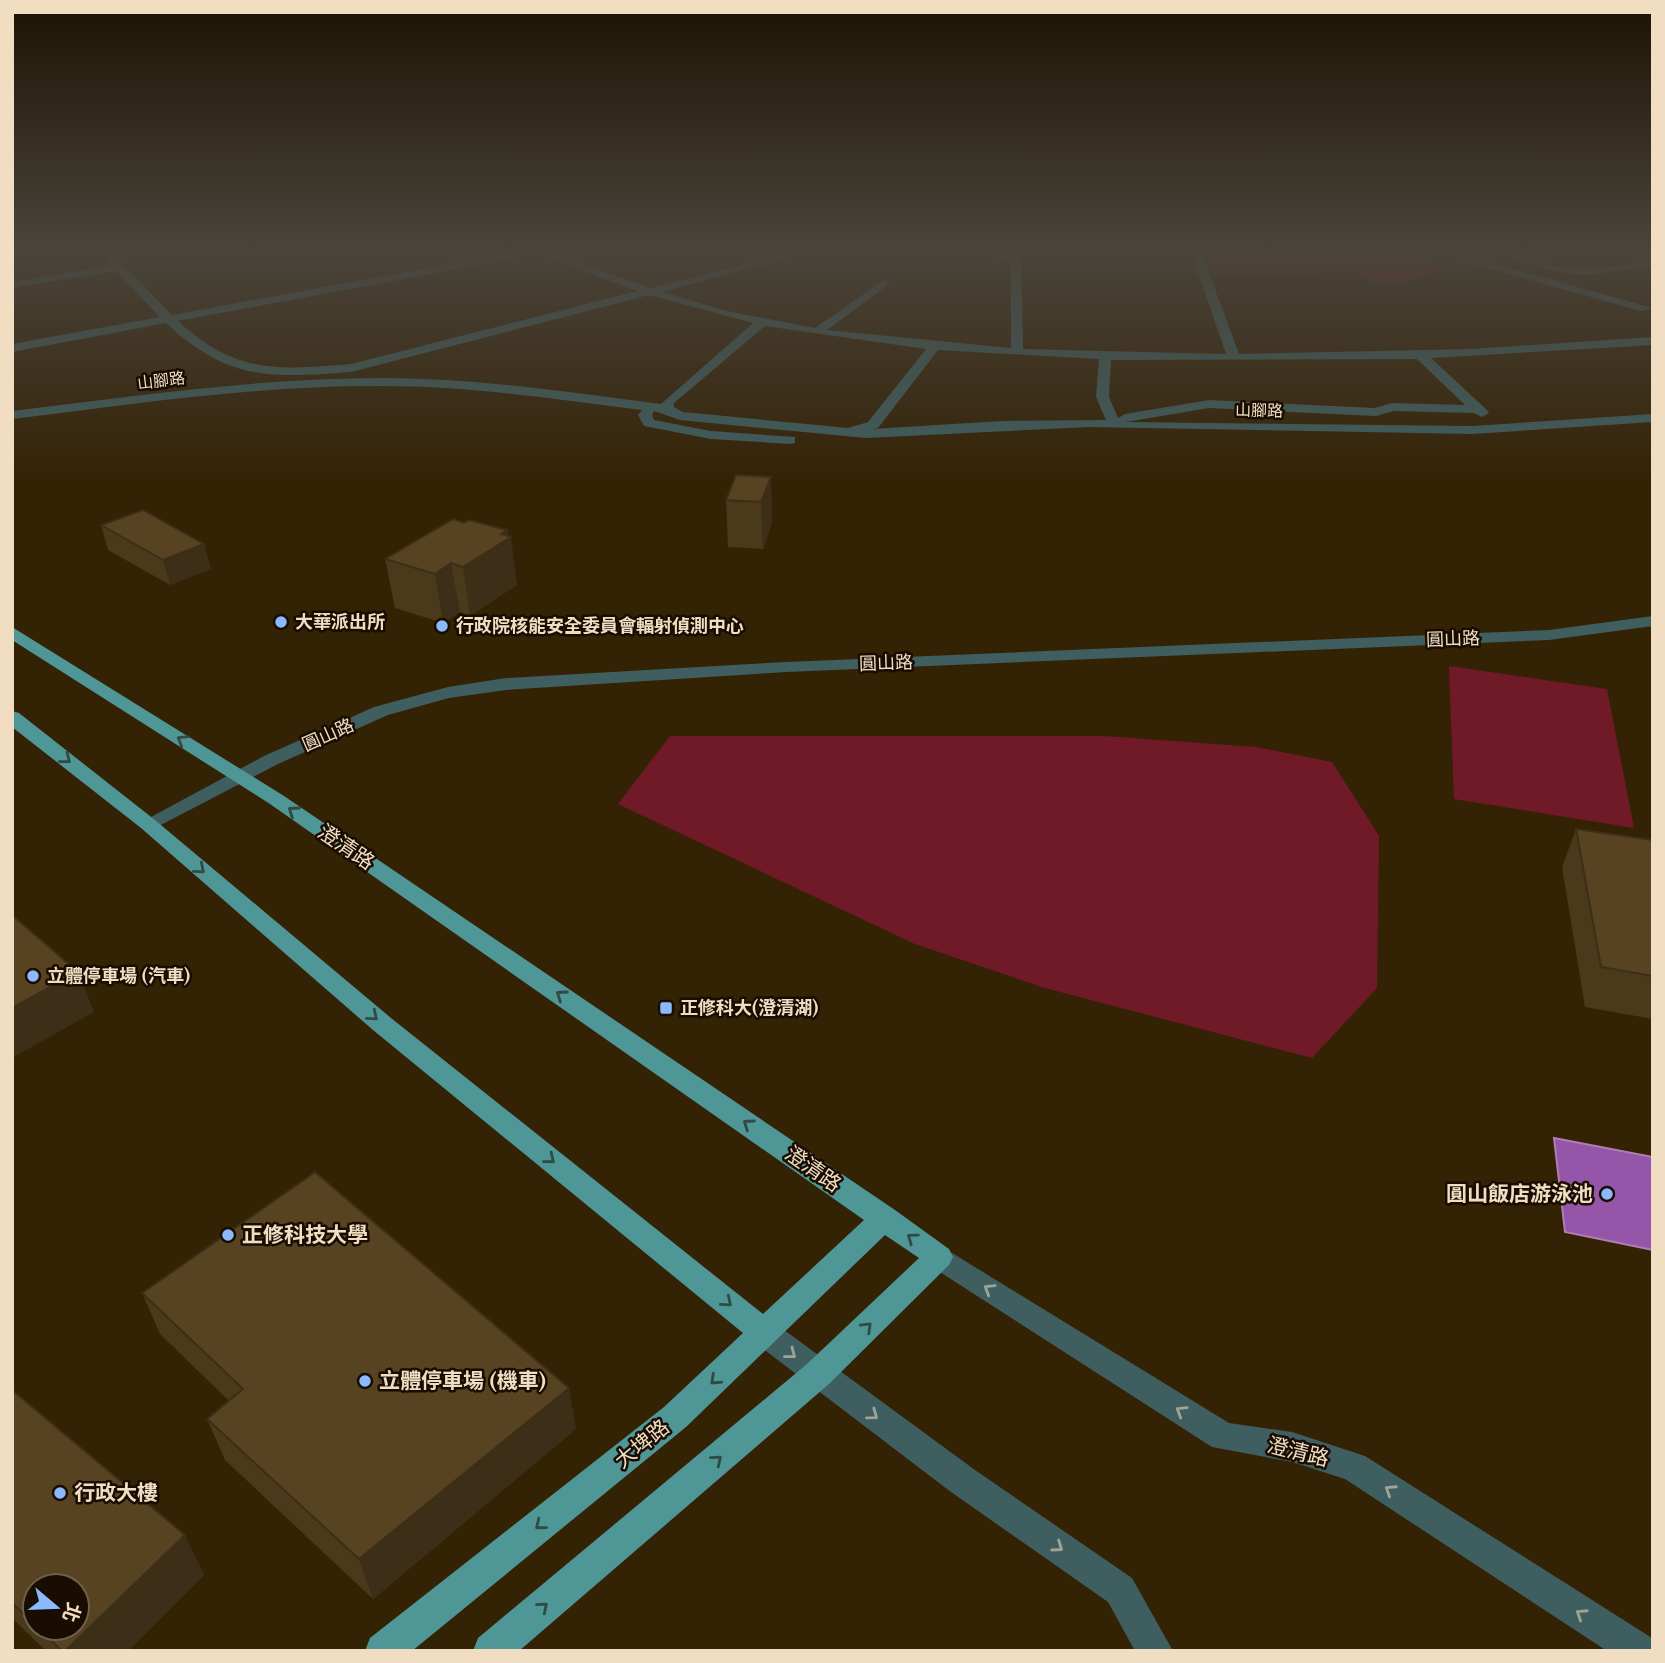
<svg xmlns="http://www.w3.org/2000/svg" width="1665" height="1663" viewBox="0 0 1665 1663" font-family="'Libre Baskerville','Noto Sans TC',serif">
<rect width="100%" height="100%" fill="#342205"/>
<g fill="#711a27">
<polygon points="1205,249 1410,249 1422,252 1443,271 1403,282 1371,283 1360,273 1215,275"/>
<polygon points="1449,666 1607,689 1634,828 1454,799"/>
<polygon points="670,736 1104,736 1256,747 1332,762 1379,836 1377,988 1312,1058 1045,988 915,944 618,804"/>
</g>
<polygon fill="#9556aa" stroke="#b07eb1" stroke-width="2" points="1554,1138 1653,1157 1653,1250 1565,1232"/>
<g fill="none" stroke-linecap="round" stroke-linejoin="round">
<g fill="#3e5e5f" fill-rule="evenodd">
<path d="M97,249H108L172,315L530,249H555L551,252L650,288L803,249H822L662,292L727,311L815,328L884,280L890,283L888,285L827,330L1011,348V259L923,249L1008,251L1021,258L1023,349L1226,354L1190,249H1200L1239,354L1471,349L1653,337V345L1431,358L1487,410L1489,413L1482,417L1474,413L1393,411L1376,416L1209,408L1126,422L1472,426L1653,414V422L1472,434L1089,427L866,438L680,420L654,411L652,415L654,420L711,431L795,437V443L790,444L711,439L649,427L644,426L638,415L642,410C556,399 469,386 383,386C258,385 135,404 12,419V411C135,396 258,378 382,378C475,378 568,392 661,404L753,323L649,295L351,372C271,378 228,381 166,323L12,352V344L160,317L116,271L12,288V282L111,265ZM538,254L637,291L351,364C276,370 236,374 178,321ZM765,326L926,349L868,422L848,428L683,412L674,407V403ZM938,350L1099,359L1096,397L1106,420L1002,421L872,429L878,428ZM1417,359L1465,405L1392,403L1375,408L1209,400L1125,414L1118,418L1109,397L1111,360Z"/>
<path d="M1487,249C1512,249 1532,260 1555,266C1586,273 1621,264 1653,261V267L1580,275L1551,271Z"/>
<polygon points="1462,255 1649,307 1651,309 1641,311 1458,260 1457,258"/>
<polygon points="1653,616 1653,626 1549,640 786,672 506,690 449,698 388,715 278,764 155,828 141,828 138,824 264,756 374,707 448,687 506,678 786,662 1549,630"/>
<polygon points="939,1245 1229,1423 1292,1432 1365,1456 1652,1638 1653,1651 1607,1651 1345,1479 1292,1462 1212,1447 929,1265 925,1257 929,1249"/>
<polygon points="765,1320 776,1324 975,1470 1132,1578 1173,1651 1135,1651 1108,1602 951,1492 754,1342 750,1333 754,1324"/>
</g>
<polygon fill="#4f9697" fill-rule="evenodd" points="12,627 284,796 895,1210 949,1249 953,1257 949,1265 829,1384 519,1651 473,1651 478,1638 807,1364 919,1258 885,1235 686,1427 412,1651 365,1651 370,1638 664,1407 743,1333 373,1030 141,828 12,727 12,711 19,713 155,820 391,1018 763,1314 864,1220 270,804 12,640"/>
</g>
<g fill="#4b391c" fill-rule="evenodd">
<polygon points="771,477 772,523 763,549 728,547 726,500"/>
<polygon points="464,523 507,530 517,585 470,616 460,612 443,623 395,608 385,559"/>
<polygon points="101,525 211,569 170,585 108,550"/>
<polygon points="1576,829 1653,840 1653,1019 1585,1007 1562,867"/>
<polygon points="142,1293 576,1429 373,1599 225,1460 207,1419 229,1401 160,1334"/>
<path d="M12,1390L204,1575L128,1651H46L12,1618ZM35,1586L77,1628H35Z"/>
</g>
<g fill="#3d2e17">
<polygon points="771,477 772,523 763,549 761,502"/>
<polygon points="507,530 508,539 511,537 517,585 470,616 463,567 501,534"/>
<polygon points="204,544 211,569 170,585 163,560"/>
<polygon points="451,563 460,612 443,623 435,574"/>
<polygon points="78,972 94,1012 12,1058 12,1008"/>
<polygon points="569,1388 576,1429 373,1599 359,1559"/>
<polygon points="185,1535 204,1575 128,1651 65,1651"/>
</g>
<g fill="#574221" stroke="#3d2e17" stroke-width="2">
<polygon points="736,475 771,477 761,502 726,500"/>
<polygon points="143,510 204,544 163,560 101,525"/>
<polygon points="453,519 464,523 469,520 507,530 501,534 511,537 463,567 451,563 435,574 385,559"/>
<polygon points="1576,829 1653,840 1653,976 1601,967"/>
<polygon points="12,915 78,972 12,1008"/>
<polygon points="315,1172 569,1388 359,1559 207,1419 243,1389 142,1293"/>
<polygon points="12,1390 185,1535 65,1651 62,1651 38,1628 77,1628 77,1586 35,1586 35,1625 12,1603"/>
</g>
<defs><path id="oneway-chevron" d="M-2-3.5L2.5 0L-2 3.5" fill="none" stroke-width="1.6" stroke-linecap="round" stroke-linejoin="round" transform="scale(1.75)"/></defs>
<g stroke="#314a44">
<use href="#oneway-chevron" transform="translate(182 740) rotate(-148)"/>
<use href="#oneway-chevron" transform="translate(66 759) rotate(38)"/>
<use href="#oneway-chevron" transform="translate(293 811) rotate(-145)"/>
<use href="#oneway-chevron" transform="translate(200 869) rotate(40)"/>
<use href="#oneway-chevron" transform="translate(561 995) rotate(-145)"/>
<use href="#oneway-chevron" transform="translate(373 1016) rotate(40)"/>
<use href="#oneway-chevron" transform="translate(748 1124) rotate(-145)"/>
<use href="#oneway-chevron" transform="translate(550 1159) rotate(39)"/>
<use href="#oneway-chevron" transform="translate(912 1238) rotate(-144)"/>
<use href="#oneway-chevron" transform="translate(727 1302) rotate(40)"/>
<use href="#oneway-chevron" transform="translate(867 1327) rotate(-44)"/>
<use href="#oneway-chevron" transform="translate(715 1380) rotate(137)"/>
<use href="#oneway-chevron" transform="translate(717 1460) rotate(-40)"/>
<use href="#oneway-chevron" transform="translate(540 1525) rotate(141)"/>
<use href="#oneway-chevron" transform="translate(543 1607) rotate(-40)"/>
</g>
<g stroke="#a0a495">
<use href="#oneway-chevron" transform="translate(989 1289) rotate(-148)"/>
<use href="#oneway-chevron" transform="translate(791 1354) rotate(38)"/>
<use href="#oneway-chevron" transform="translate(1181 1411) rotate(-148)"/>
<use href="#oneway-chevron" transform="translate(873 1415) rotate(36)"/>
<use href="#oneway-chevron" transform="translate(1390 1490) rotate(-147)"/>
<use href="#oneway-chevron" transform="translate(1058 1547) rotate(35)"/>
<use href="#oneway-chevron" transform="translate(1581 1614) rotate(-147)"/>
</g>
<linearGradient id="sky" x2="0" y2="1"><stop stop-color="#1d1303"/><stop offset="0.52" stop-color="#4a443b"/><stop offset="1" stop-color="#4a443b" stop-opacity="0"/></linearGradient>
<rect width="1665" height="482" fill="url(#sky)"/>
<g fill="#8bbafc" stroke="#190c00" stroke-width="2.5">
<circle cx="281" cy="622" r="7"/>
<circle cx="442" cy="626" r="7"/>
<circle cx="33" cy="976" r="7"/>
<rect x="659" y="1001" width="14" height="14" rx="3.5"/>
<circle cx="1607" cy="1194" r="7"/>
<circle cx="228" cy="1235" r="7"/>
<circle cx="365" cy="1381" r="7"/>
<circle cx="60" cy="1493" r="7"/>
</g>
<g text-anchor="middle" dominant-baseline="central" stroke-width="5" stroke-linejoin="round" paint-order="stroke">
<g font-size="16" fill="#f0ddc2" stroke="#190c00">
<text transform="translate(161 380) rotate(-7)">山腳路</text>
<text transform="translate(1259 410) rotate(1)">山腳路</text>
</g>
<g font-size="18" font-weight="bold" fill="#f0ddc2" stroke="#190c00" text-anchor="start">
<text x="295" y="622">大華派出所</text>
<text x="456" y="626">行政院核能安全委員會輻射偵測中心</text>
<text x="47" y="976">立體停車場 (汽車)</text>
<text x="680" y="1008">正修科大(澄清湖)</text>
</g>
<g font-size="18" fill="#f0ddc2" stroke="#190c00">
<text transform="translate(1453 639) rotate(-2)">圓山路</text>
<text transform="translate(886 663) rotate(-2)">圓山路</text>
<text transform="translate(328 735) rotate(-24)">圓山路</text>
</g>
<g font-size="21" fill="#f0ddc2" stroke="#190c00">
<text transform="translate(346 847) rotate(34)">澄清路</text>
<text transform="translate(813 1169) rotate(35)">澄清路</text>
<text transform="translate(642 1444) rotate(-39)">大埤路</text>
<text transform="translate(1298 1452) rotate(14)">澄清路</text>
</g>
<g font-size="21" font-weight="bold" fill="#f0ddc2" stroke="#190c00" text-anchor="start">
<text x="1593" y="1194" text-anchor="end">圓山飯店游泳池</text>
<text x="242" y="1235">正修科技大學</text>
<text x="379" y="1381">立體停車場 (機車)</text>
<text x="74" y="1493">行政大樓</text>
</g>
</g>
<rect width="1665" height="1663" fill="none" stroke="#f0ddc2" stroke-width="28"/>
<g transform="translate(56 1607) rotate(109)"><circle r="33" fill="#190c00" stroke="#6f604e" stroke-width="2"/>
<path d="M0-5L12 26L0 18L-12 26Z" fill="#8bbafc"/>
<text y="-10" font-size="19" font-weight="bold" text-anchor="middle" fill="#f0ddc2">北</text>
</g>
</svg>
